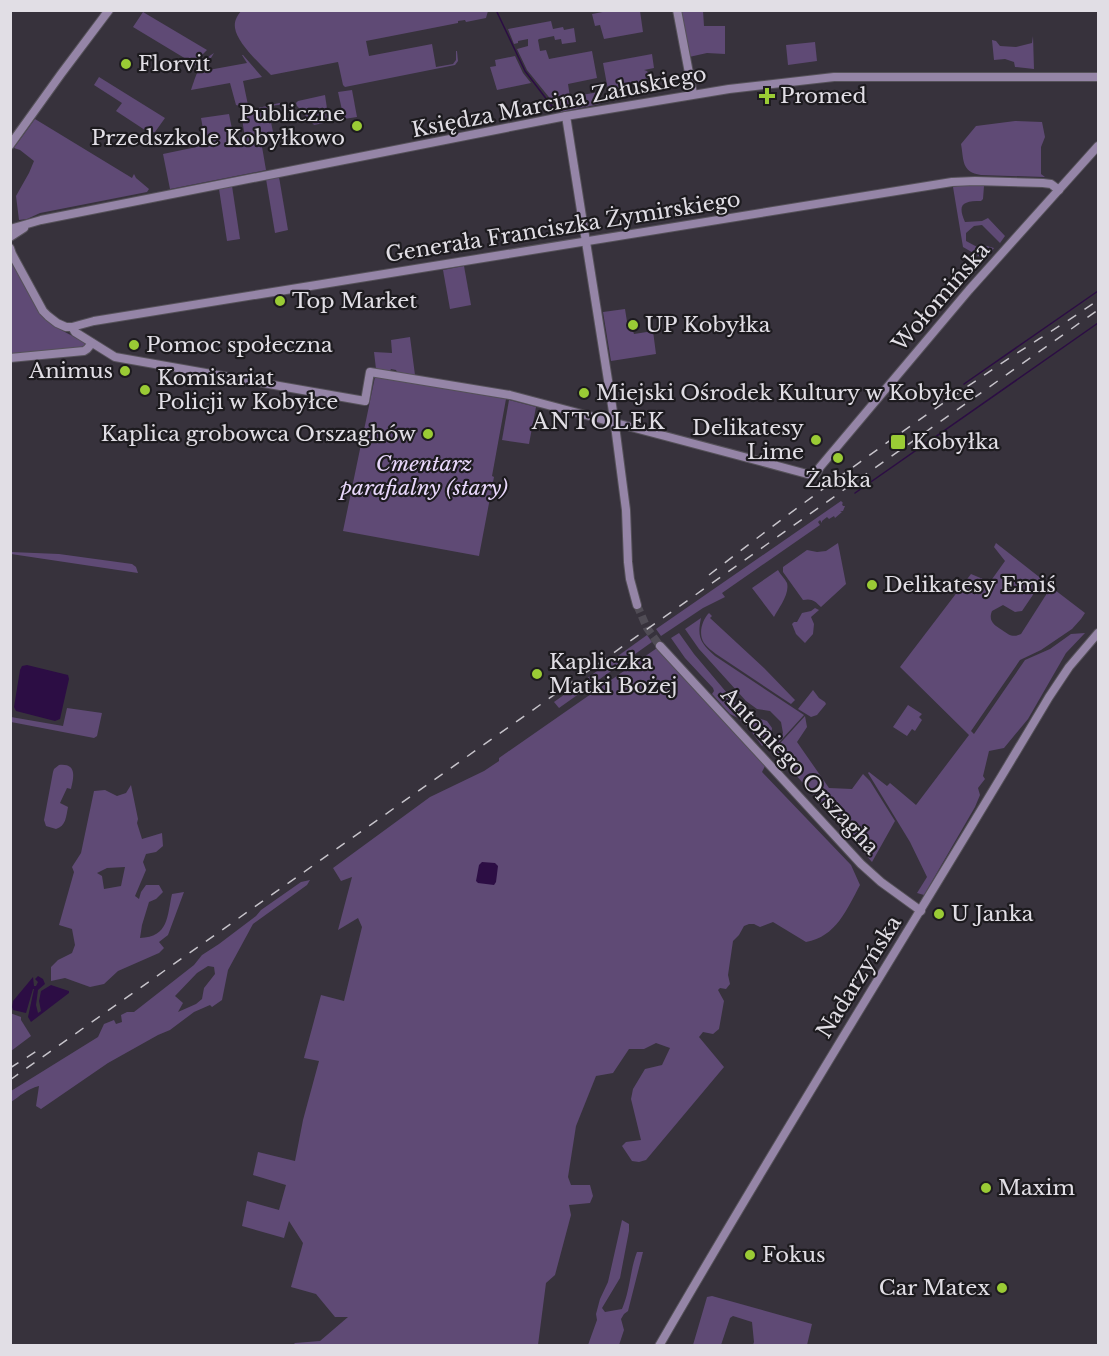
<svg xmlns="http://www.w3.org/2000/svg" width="1109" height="1356" viewBox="0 0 1109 1356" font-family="'Libre Baskerville',serif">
<rect width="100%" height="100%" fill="#37323c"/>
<g fill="#5f4a75" fill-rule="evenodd">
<path d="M241,11V10L488,11L486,18L466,22L465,20L458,21V23L366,41L369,56L432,44L436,67L453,64L456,60V51H457L458,61L455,65L345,87L343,85L338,62L271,75C260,64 237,43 235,28C234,21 237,16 241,11Z"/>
<polygon points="608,11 640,11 643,32 604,39 600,25 595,26 592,14"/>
<polygon points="681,11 703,11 704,26 725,26 725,54 707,53 689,57"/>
<polygon points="143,12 207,50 203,54 196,65 133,27"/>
<polygon points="551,21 553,29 563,27 564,30 574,28 576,42 562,44 561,39 555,40 554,36 539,39 538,40 540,51 546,50 549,59 592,51 597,78 568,84 570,97 599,92 601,101 600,104 561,112 527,70 517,49 528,46 528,39 518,41 518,43 514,44 508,29"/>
<polygon points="1033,36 1034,69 1015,67 1014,62 1005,59 994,60 992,40 996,41 1000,46 1016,47 1032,43"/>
<polygon points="815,42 817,61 788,65 786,45"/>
<path d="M214,53L203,71L247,63L242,55H243L262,77L243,81L248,105L240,106L236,105L230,83L191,90C196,76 199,62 214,53Z"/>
<polygon points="652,54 654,68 644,70 647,71 649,74 647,78 650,83 608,90 603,63"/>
<polygon points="515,56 523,73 531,83 497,90 490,67 496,66 495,60"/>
<polygon points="99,77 165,118 155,132 153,132 151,134 116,111 122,103 94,85"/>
<polygon points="352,90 357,117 344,119 338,92"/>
<polygon points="325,95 329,122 314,125 297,106 296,103 298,101"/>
<path d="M279,103H285L288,108L287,109C282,103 275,105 268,107L273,132L260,135L266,170L170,189L163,154L206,145L201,118L229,114L234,139L245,138L241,112Z"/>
<polygon points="35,119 132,178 134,174 136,178 149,189 147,192 40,213 27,219 19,220 16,196 29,173 34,161 20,150 14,148"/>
<path d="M1015,121L1042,122L1045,137L1041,147V174L1045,177L981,175C961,172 964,160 961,144L976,126Z"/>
<polygon points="279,177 288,230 275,233 266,179"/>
<polygon points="232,186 240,239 227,241 219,189"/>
<path d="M957,186H984L983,199L981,201C963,201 957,204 965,222L982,221L988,218L1005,236L1000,243L982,225L974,226L966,233V241L981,249L987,246L994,248L988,257L982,258L963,247L953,187Z"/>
<path d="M10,256L38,311C50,327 69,333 85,343V347L11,354Z"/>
<polygon points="464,266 471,305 450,309 443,270"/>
<polygon points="625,309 628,328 633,331 634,334 653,331 656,354 611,361 603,312"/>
<polygon points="410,337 415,375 397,372 396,370 391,369 390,371 376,369 374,352 392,353 391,340"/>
<polygon points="375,377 506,399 492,476 494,477 479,556 343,531"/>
<polygon points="509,400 536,407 529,444 502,440"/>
<polygon points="841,501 843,503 842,504 843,506 845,506 843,511 840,511 842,512 835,518 834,516 829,519 827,517 822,521 822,523 820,520 818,522 820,525 722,593 725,597 703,608 661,636 656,629"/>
<path d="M838,543L846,584L821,607C815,601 812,598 803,600L783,572V567L807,550L817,552L826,551Z"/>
<path d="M996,543L1043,580L1022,611L1015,612L1003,605L992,611C988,621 994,625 1002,630C1009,635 1013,638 1021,634L1051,587L1085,613L1081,619L1072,629L1041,650L1020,660L971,731L974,734L1025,660L1050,649L1071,634L1085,633L1066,653L1028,719L1004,748L989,751L983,776L985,779L978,788L980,795L975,807L924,895L917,893L927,877L910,842L868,773L869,772L887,786L890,783L916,805L969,735L900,667L971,574L990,582L1005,561L994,547Z"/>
<polygon points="11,552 59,554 132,564 136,567 138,573 11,554"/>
<path d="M778,570C780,574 785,579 787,583C790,594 778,609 774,617L752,588Z"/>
<polygon points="815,608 819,610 811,617 814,624 813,634 805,643 796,634 792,624 794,622 797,622 802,613 811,611"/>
<path d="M709,613L712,616L710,618L764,668L795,700L791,704L716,654C712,651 707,647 704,643C698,634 702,620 709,613Z"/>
<path d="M701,618C697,637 700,643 715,656L804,715L773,749L781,738L783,733L781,722L770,711L757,709L746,701L699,649L685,629Z"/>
<polygon points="679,633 694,654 738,706 752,716 767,721 772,728 771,738 762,746 748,727 738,718 730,714 713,695 712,694 714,691 713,688 685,658 671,638"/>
<polygon points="647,635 652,642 559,708 554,702"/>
<path d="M657,648L699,694H700L765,766L762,772L851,865L860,885C847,909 836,937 806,942L773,922L760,927L754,924H749L744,926L739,935L733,941L728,975L730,984L726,989L720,988L718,990L724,1001L719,1029L713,1034L703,1032L699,1037L724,1067L646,1160L639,1162L632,1161L622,1146L626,1142L641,1140L631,1099L633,1089L645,1069L662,1065L670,1048L656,1043L644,1049H629L613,1073L596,1076L576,1126L568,1177L571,1185H590L593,1196L590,1203L569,1205L571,1215L555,1275L546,1283L538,1345H293L295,1343L320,1341L348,1317H335L316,1294L291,1287L303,1243L289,1221L284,1238L242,1226L247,1201L279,1210L286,1185L253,1175L258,1152L295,1161L303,1120L319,1061L304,1058L321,995L344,1001L362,927L358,918L338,930L352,877L341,881L333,868L430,797L484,771L499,761V758Z"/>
<polygon points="813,690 819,698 825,702 826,704 817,715 811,717 798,709"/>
<polygon points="908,705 922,714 919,717 922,720 915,731 912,729 907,736 893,727"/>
<polygon points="67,708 102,713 97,736 94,738 11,722 11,717 63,726"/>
<polygon points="805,716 807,727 797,742 829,788 852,789 863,774 870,781 895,821 872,862 774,750"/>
<path d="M59,765C77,763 74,777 71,789L67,788L60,803L68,807C66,817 66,826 56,829L46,826L44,820L53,772L54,769Z"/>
<path d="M131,785L138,819L137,823L142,839L162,833L163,846L156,852L146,854L143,862L146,870L135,896L139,899L141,892L146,885H159L163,892L156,899L149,902L142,925L140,938C169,937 167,916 172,894L184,892L168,935L159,942L164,948L159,953L118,971L104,984L90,987L65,978L51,981V967L58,960L72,953L75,945L72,929L59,925L74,872L72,867L81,853L94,791L105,790L117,796L126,793ZM125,867L121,886L104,889L102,876L97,873L107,868Z"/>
<path d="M310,880L307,885L253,924L228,970L222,1000L212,1007L210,1005L194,1012L170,1030L158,1035L108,1063L41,1109L36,1106L39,1086C27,1089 20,1096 11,1102V1091L98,1037L104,1024L114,1020L116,1024L122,1022L121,1015L127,1012H134L194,965L202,955L219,944L256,916L261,910L301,882ZM208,966L214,967L215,974L204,988L202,999L196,1004L178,1012L183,1003L175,996L197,973Z"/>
<polygon points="10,1013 21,1017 21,1020 31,1036 11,1051"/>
<path d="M622,1220L629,1224V1231L620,1278L602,1308L605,1312L622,1309C630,1291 630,1270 637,1252H643L628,1311L624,1314L621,1319L624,1330L619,1345H588L597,1320L596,1314L600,1299L608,1282Z"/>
<polygon points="712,1296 812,1324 807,1345 753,1345 754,1342 752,1322 733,1316 730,1318 721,1345 693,1345 707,1297"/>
</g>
<g fill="#2c0d44">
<polygon points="27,665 68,675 69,679 60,719 55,721 16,711 14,707 20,670 22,666"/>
<polygon points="482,862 495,863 498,866 496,882 494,885 478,883 476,881 479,865"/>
<polygon points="38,976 43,979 45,984 38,990 36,1005 38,1013 41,1011 39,1001 41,991 51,985 69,991 69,993 31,1022 28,1017 34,989 33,989 26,1013 13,1010 12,1007 13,1001 33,977 34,986 36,986 38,982 35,979"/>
</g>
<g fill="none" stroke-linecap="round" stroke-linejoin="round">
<g stroke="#2c0d44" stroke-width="1.5">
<polyline points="496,10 525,71 554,109"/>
<polyline points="964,384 1098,291"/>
<polyline points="855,493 1098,323"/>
</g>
<polyline stroke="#504c55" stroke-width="8" stroke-dasharray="8 4" stroke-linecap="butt" points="637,605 647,628 660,646"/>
<g stroke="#555159" stroke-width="10">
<g id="secondary">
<polyline points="677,10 693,94"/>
<polyline points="566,116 614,418 626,510 628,562 630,579 637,605"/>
<polyline points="10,145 61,74 109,10"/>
<polyline points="10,229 41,220 566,116 729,89 834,77 1098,77"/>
<polyline points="10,237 24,228"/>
<path d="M10,248L12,254L43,311L48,316L57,323L66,327H72L75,332L115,357L365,401L370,372L510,395L763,462L811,475C816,475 818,471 820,467L969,290L1098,146"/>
<polyline points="72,327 94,321 952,182 975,181 1043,183 1051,184 1059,190"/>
<polyline points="10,358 84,351 87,349 92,343"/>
<polyline points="660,646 861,864 881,882 921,911"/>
<path d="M659,1346C785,1127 920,914 1049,697L1069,667L1098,633"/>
</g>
</g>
<use href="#secondary" stroke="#9585a7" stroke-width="8"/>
<g stroke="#c7c4cb" stroke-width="1.5" stroke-dasharray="10 10" stroke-linecap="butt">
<path d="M709,575C807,499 908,426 1011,357C1040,338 1070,320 1098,300"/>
<polyline points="10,1068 43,1047"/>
<polyline points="10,1080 1098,310"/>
</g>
</g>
<g fill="#9acb35" stroke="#1d1b1f" stroke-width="2">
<circle cx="126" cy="64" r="6"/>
<path d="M764 87h6v6h6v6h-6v6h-6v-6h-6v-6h6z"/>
<circle cx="357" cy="126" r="6"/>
<circle cx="280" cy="301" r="6"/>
<circle cx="633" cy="325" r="6"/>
<circle cx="134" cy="345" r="6"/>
<circle cx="125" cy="371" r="6"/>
<circle cx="145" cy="390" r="6"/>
<circle cx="584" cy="393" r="6"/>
<circle cx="428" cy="434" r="6"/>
<circle cx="816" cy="440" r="6"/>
<rect x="890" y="434" width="16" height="16" rx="3"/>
<circle cx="838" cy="458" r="6"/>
<circle cx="872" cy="585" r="6"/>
<circle cx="537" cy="674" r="6"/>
<circle cx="939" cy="914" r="6"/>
<circle cx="986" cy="1188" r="6"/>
<circle cx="750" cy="1255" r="6"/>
<circle cx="1002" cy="1288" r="6"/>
</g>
<g text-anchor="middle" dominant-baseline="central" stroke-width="4.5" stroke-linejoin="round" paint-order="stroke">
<g font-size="21" fill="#e1dee5" stroke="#1d1b1f" text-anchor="start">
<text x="138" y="64">Florvit</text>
<text x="780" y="96">Promed</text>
<text x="345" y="114" text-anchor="end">Publiczne<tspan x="345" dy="24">Przedszkole Kobyłkowo</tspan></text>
<text x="292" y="301">Top Market</text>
<text x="645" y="325">UP Kobyłka</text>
<text x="146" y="345">Pomoc społeczna</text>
<text x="113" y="371" text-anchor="end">Animus</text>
<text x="157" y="378">Komisariat<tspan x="157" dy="24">Policji w Kobyłce</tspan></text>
<text x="596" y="393">Miejski Ośrodek Kultury w Kobyłce</text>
<text x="804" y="428" text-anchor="end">Delikatesy<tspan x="804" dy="24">Lime</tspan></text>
<text x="416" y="434" text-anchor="end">Kaplica grobowca Orszaghów</text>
<text x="912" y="442">Kobyłka</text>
<text x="838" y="480" text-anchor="middle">Żabka</text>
<text x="884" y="585">Delikatesy Emiś</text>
<text x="549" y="662">Kapliczka<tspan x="549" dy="24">Matki Bożej</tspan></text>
<text x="951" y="914">U Janka</text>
<text x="998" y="1188">Maxim</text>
<text x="762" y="1255">Fokus</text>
<text x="990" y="1288" text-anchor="end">Car Matex</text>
</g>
<g font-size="21" fill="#e1dee5" stroke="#1d1b1f">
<text transform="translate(559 102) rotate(-11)">Księdza Marcina Załuskiego</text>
<text transform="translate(563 227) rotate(-9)">Generała Franciszka Żymirskiego</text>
<text transform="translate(941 297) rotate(-49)">Wołomińska</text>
<text transform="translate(800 771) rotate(47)">Antoniego Orszagha</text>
<text transform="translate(859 977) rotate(-58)">Nadarzyńska</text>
</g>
<g font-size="21" font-style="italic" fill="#e9d8fc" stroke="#1d1b1f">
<text x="424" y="464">Cmentarz<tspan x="424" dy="24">parafialny (stary)</tspan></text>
</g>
<g font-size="22" letter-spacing="1.5" fill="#e1dee5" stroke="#1d1b1f">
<text x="599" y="421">ANTOLEK</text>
</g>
</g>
<rect width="1109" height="1356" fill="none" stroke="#e1dee5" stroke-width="24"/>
</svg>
